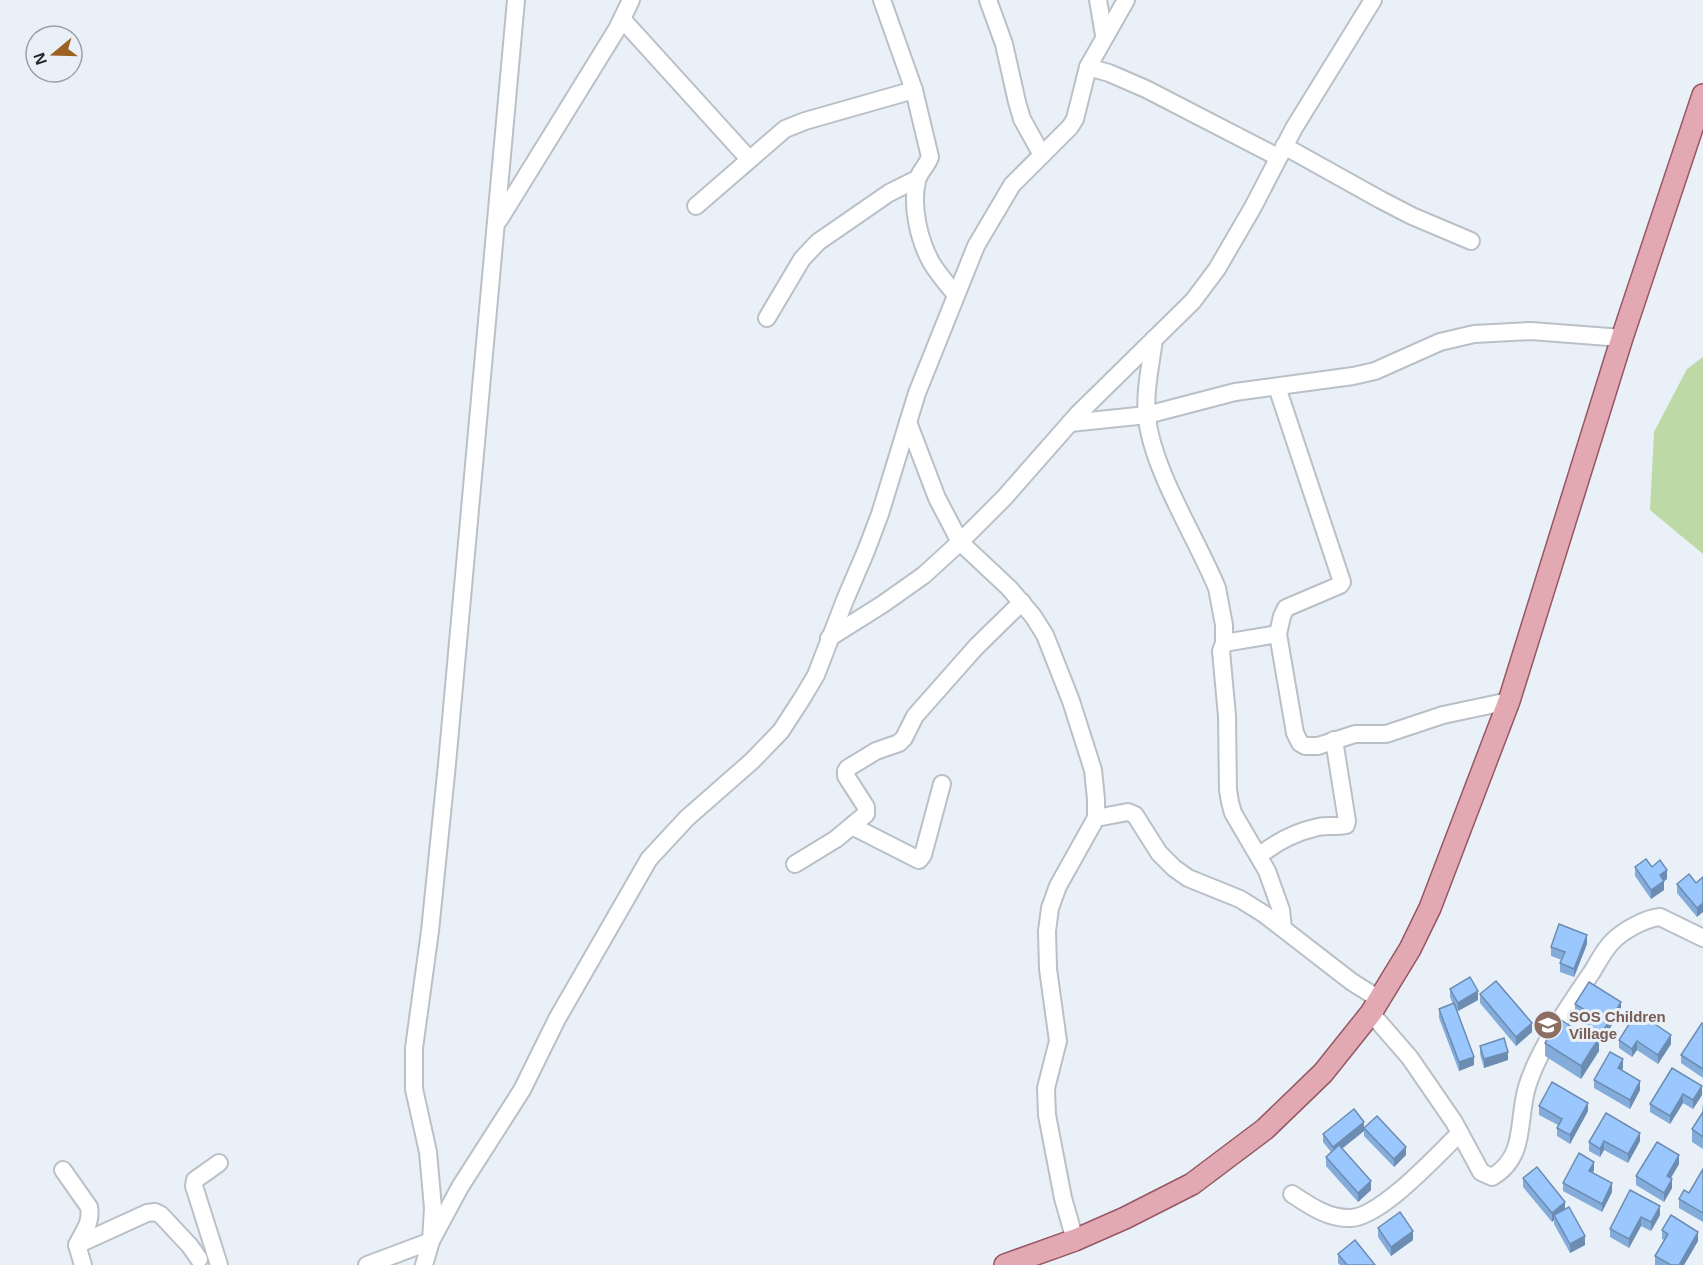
<svg xmlns="http://www.w3.org/2000/svg" width="1703" height="1265" viewBox="0 0 1703 1265" font-family="Arial,sans-serif">
<rect width="100%" height="100%" fill="#e9f0f8"/>
<polygon fill="#bdd9a5" points="1703,357 1703,554 1650,510 1654,432 1687,369"/>
<g fill="none" stroke-linecap="round" stroke-linejoin="round">
<g stroke="#bac0c8" stroke-width="20">
<g id="minor">
<path d="M882,0L914,90L930,157C927,166 919,172 917,181C911,206 919,240 931,262C938,274 948,285 956,295"/>
<polyline points="988,0 1004,44 1017,102 1022,119 1042,155"/>
<polyline points="1098,0 1104,35"/>
<polyline points="622,19 749,159"/>
<polyline points="1088,67 1109,73 1146,89 1278,157"/>
<polyline points="1284,146 1381,200 1412,216 1471,241"/>
<polyline points="696,206 785,129 805,121 914,90"/>
<polyline points="499,220 617,29 631,0"/>
<polyline points="767,318 802,259 818,242 889,193 917,179"/>
<path d="M1154,339C1151,364 1144,393 1147,418C1153,471 1196,537 1217,588L1224,625V643L1221,651L1227,716L1228,790L1230,802L1233,813L1267,871L1281,910L1283,928"/>
<polyline points="1277,387 1342,582 1340,585 1286,608 1282,616 1278,634 1295,733 1300,743 1305,746 1318,746 1355,734 1386,734 1443,715 1509,701"/>
<polyline points="908,422 937,498 960,542 1009,588 1033,616 1045,635 1071,701 1093,770 1096,799 1096,818 1058,886 1050,908 1047,931 1048,969 1058,1041 1046,1088 1047,1115 1063,1198 1075,1240"/>
<polyline points="1070,423 1147,415 1235,392 1353,376 1375,371 1440,342 1474,334 1531,331 1622,338"/>
<polyline points="829,638 883,604 924,575 960,542 1004,498 1077,415 1193,301 1217,269 1253,207 1294,128 1373,0"/>
<polyline points="1224,643 1278,634"/>
<polyline points="1096,818 1128,812 1135,815 1159,853 1174,868 1188,878 1240,899 1264,914 1352,982 1379,999"/>
<polyline points="852,826 919,860 923,855 942,784"/>
<path d="M1259,856C1276,842 1296,832 1318,827C1327,825 1337,827 1346,825L1347,821L1334,740"/>
<polyline points="795,864 836,839 866,814 866,807 846,776 846,771 848,768 876,751 899,743 904,738 915,716 976,647 1022,602"/>
<path d="M1371,1013L1410,1058L1454,1122L1481,1172L1492,1177C1527,1157 1517,1120 1527,1087C1538,1050 1570,1004 1592,972C1598,962 1604,950 1612,942C1622,931 1646,918 1660,917L1703,938"/>
<path d="M63,1170L89,1207C92,1223 83,1232 77,1245L83,1265"/>
<path d="M1292,1194C1310,1206 1329,1219 1351,1218C1382,1216 1437,1155 1460,1133"/>
<polyline points="77,1245 147,1213 155,1212 161,1215 190,1246 199,1259"/>
<polyline points="219,1265 194,1186 195,1180 219,1163"/>
<polyline points="367,1265 431,1241 460,1187 522,1090 557,1019 649,859 687,818 752,761 781,731 803,697 816,675 845,600 866,551 880,514 917,393 976,246 1012,185 1070,127 1075,119 1088,67 1126,0"/>
<polyline points="424,1265 431,1241 433,1208 428,1152 414,1089 414,1048 430,931 447,764 516,0"/>
</g>
</g>
<g stroke="#955763" stroke-width="24">
<polyline id="major" points="1005,1265 1075,1240 1125,1218 1192,1184 1265,1129 1323,1073 1371,1013 1410,949 1430,908 1509,701 1622,338 1703,95"/>
</g>
<use href="#minor" stroke="#fff" stroke-width="16"/>
<use href="#major" stroke="#e3a9b3" stroke-width="21"/>
</g>
<g fill="#84acda">
<polygon points="1635,867 1652,867 1667,879 1664,881 1664,890 1651,899 1635,876"/>
<polygon points="1703,877 1697,917 1677,893 1677,884 1696,883"/>
<polygon points="1587,944 1574,977 1560,972 1560,963 1562,960 1551,956 1551,947"/>
<polygon points="1450,989 1478,1000 1458,1011 1455,1006 1474,1065 1459,1071 1439,1018 1439,1009 1453,1004 1450,997"/>
<polygon points="1480,994 1532,1032 1516,1046 1480,1003"/>
<polygon points="1575,1004 1621,1010 1601,1043 1599,1042 1599,1051 1581,1079 1545,1056 1545,1043 1587,1030 1587,1026 1589,1022 1575,1013"/>
<polygon points="1703,1024 1703,1078 1681,1063 1681,1055"/>
<polygon points="1619,1040 1671,1044 1658,1064 1637,1050 1632,1057 1619,1048"/>
<polygon points="1480,1046 1508,1060 1484,1068 1480,1054"/>
<polygon points="1623,1068 1622,1070 1640,1090 1630,1109 1594,1088 1594,1080"/>
<polygon points="1672,1068 1702,1095 1693,1109 1683,1103 1670,1124 1650,1112 1650,1104"/>
<polygon points="1703,1101 1703,1149 1692,1142 1692,1129 1702,1113"/>
<polygon points="1539,1106 1588,1111 1570,1144 1557,1136 1557,1128 1558,1125 1539,1115"/>
<polygon points="1364,1128 1406,1155 1394,1167 1364,1136"/>
<polygon points="1364,1131 1342,1149 1371,1190 1358,1202 1326,1166 1326,1157 1331,1152 1323,1142 1323,1134"/>
<polygon points="1640,1133 1640,1141 1628,1163 1604,1150 1600,1157 1589,1151 1589,1142"/>
<polygon points="1679,1164 1670,1178 1672,1188 1664,1202 1636,1185 1636,1176"/>
<polygon points="1703,1169 1703,1222 1679,1208 1679,1199 1689,1193"/>
<polygon points="1594,1170 1593,1173 1612,1192 1602,1212 1563,1191 1563,1183"/>
<polygon points="1523,1178 1565,1209 1585,1245 1570,1253 1554,1224 1554,1220 1552,1222 1523,1187"/>
<polygon points="1630,1190 1660,1215 1651,1231 1641,1226 1629,1248 1610,1237 1610,1229"/>
<polygon points="1378,1228 1413,1240 1391,1256 1378,1237"/>
<polygon points="1662,1230 1698,1241 1684,1265 1655,1265 1655,1256 1664,1240 1662,1239"/>
<polygon points="1338,1254 1375,1265 1340,1265 1338,1263"/>
</g>
<g fill="#6c8cb2">
<polygon points="1667,870 1667,879 1660,884 1660,875"/>
<polygon points="1664,881 1664,890 1651,899 1651,890"/>
<polygon points="1703,903 1703,912 1697,917 1697,908"/>
<polygon points="1587,935 1587,944 1574,977 1574,969"/>
<polygon points="1478,991 1478,1000 1458,1011 1458,1003"/>
<polygon points="1621,1002 1621,1010 1601,1043 1601,1034"/>
<polygon points="1532,1023 1532,1032 1516,1046 1516,1037"/>
<polygon points="1671,1035 1671,1044 1658,1064 1658,1055"/>
<polygon points="1599,1038 1599,1051 1581,1079 1581,1066"/>
<polygon points="1637,1041 1637,1050 1632,1057 1632,1049"/>
<polygon points="1508,1052 1508,1060 1484,1068 1484,1059"/>
<polygon points="1474,1057 1474,1065 1459,1071 1459,1062"/>
<polygon points="1623,1059 1623,1068 1618,1077 1618,1068"/>
<polygon points="1640,1081 1640,1090 1630,1109 1630,1100"/>
<polygon points="1702,1086 1702,1095 1693,1109 1693,1100"/>
<polygon points="1683,1094 1683,1103 1670,1124 1670,1116"/>
<polygon points="1588,1103 1588,1111 1570,1144 1570,1135"/>
<polygon points="1364,1122 1364,1131 1333,1155 1333,1147"/>
<polygon points="1640,1133 1640,1141 1628,1163 1628,1154"/>
<polygon points="1604,1141 1604,1150 1600,1157 1600,1149"/>
<polygon points="1406,1147 1406,1155 1394,1167 1394,1159"/>
<polygon points="1679,1155 1679,1164 1667,1185 1667,1176"/>
<polygon points="1594,1162 1594,1170 1589,1179 1589,1171"/>
<polygon points="1672,1179 1672,1188 1664,1202 1664,1193"/>
<polygon points="1371,1181 1371,1190 1358,1202 1358,1193"/>
<polygon points="1612,1183 1612,1192 1602,1212 1602,1204"/>
<polygon points="1565,1202 1565,1211 1554,1215 1554,1220 1552,1222 1552,1213"/>
<polygon points="1660,1206 1660,1215 1651,1231 1651,1222"/>
<polygon points="1641,1217 1641,1226 1629,1248 1629,1239"/>
<polygon points="1413,1231 1413,1240 1391,1256 1391,1247"/>
<polygon points="1698,1232 1698,1241 1684,1265 1679,1265"/>
<polygon points="1585,1236 1585,1245 1570,1253 1570,1244"/>
</g>
<g fill="#9ac8fe" stroke="#6c8cb2" stroke-width="1.5">
<polygon points="1646,859 1652,867 1660,860 1667,870 1660,875 1664,881 1651,890 1635,867"/>
<polygon points="1689,874 1696,883 1703,877 1703,903 1697,908 1677,884"/>
<polygon points="1559,924 1587,935 1574,969 1560,963 1565,952 1551,947"/>
<polygon points="1470,977 1478,991 1458,1003 1450,989"/>
<polygon points="1496,981 1532,1023 1516,1037 1480,994"/>
<polygon points="1589,982 1621,1002 1601,1034 1587,1026 1593,1015 1575,1004"/>
<polygon points="1454,1003 1474,1057 1459,1062 1439,1009"/>
<polygon points="1637,1012 1671,1035 1658,1055 1637,1041 1632,1049 1619,1040"/>
<polygon points="1560,1019 1579,1032 1582,1027 1599,1038 1581,1066 1545,1043"/>
<polygon points="1702,1023 1703,1024 1703,1069 1681,1055"/>
<polygon points="1504,1038 1508,1052 1484,1059 1480,1046"/>
<polygon points="1610,1052 1623,1059 1618,1068 1640,1081 1630,1100 1594,1080"/>
<polygon points="1672,1068 1702,1086 1693,1100 1683,1094 1670,1116 1650,1104"/>
<polygon points="1552,1082 1588,1103 1570,1135 1557,1128 1562,1119 1539,1106"/>
<polygon points="1354,1109 1364,1122 1333,1147 1323,1134"/>
<polygon points="1703,1112 1703,1137 1692,1129"/>
<polygon points="1606,1113 1640,1133 1628,1154 1604,1141 1600,1149 1589,1142"/>
<polygon points="1377,1116 1406,1147 1394,1159 1364,1128"/>
<polygon points="1657,1142 1679,1155 1667,1176 1672,1179 1664,1193 1636,1176"/>
<polygon points="1339,1145 1371,1181 1358,1193 1326,1157"/>
<polygon points="1579,1153 1594,1162 1589,1171 1612,1183 1602,1204 1563,1183"/>
<polygon points="1537,1167 1565,1202 1552,1213 1523,1178"/>
<polygon points="1703,1169 1703,1213 1679,1199 1684,1190 1689,1193"/>
<polygon points="1630,1190 1660,1206 1651,1222 1641,1217 1629,1239 1610,1229"/>
<polygon points="1569,1207 1585,1236 1570,1244 1554,1215"/>
<polygon points="1400,1212 1413,1231 1391,1247 1378,1228"/>
<polygon points="1671,1215 1698,1232 1679,1265 1671,1265 1655,1256 1668,1234 1662,1230"/>
<polygon points="1355,1240 1375,1265 1347,1265 1338,1254"/>
</g>
<defs>
<g id="school-disc" transform="scale(1.5)"><circle r="9.5" fill="#8d6e63" stroke="#e9f0f8"/><path d="M0-5L7-2L0 1L-7-2ZM-4 1L0 2.5L4 1V4Q0 6-4 4Z" fill="#fff"/></g>
</defs>
<g fill-rule="evenodd">
<use href="#school-disc" x="1548" y="1025"/>
</g>
<g text-anchor="middle" dominant-baseline="central" stroke-width="6" stroke-linejoin="round" paint-order="stroke">
<g font-size="15" font-weight="bold" fill="#785e54" stroke="#e9f0f8" text-anchor="start">
<text x="1569" y="1016">SOS Children<tspan x="1569" dy="17">Village</tspan></text>
</g>
</g>
<g transform="translate(54 54) rotate(251)"><circle r="28" fill="#e9f0f8" stroke="#9ba0a6" stroke-width="1.5"/>
<path d="M0-4.5L10 22L0 15L-10 22Z" fill="#9c6221"/>
<text y="-9" font-size="16" font-weight="bold" text-anchor="middle" fill="#26292c">N</text>
</g>
</svg>
